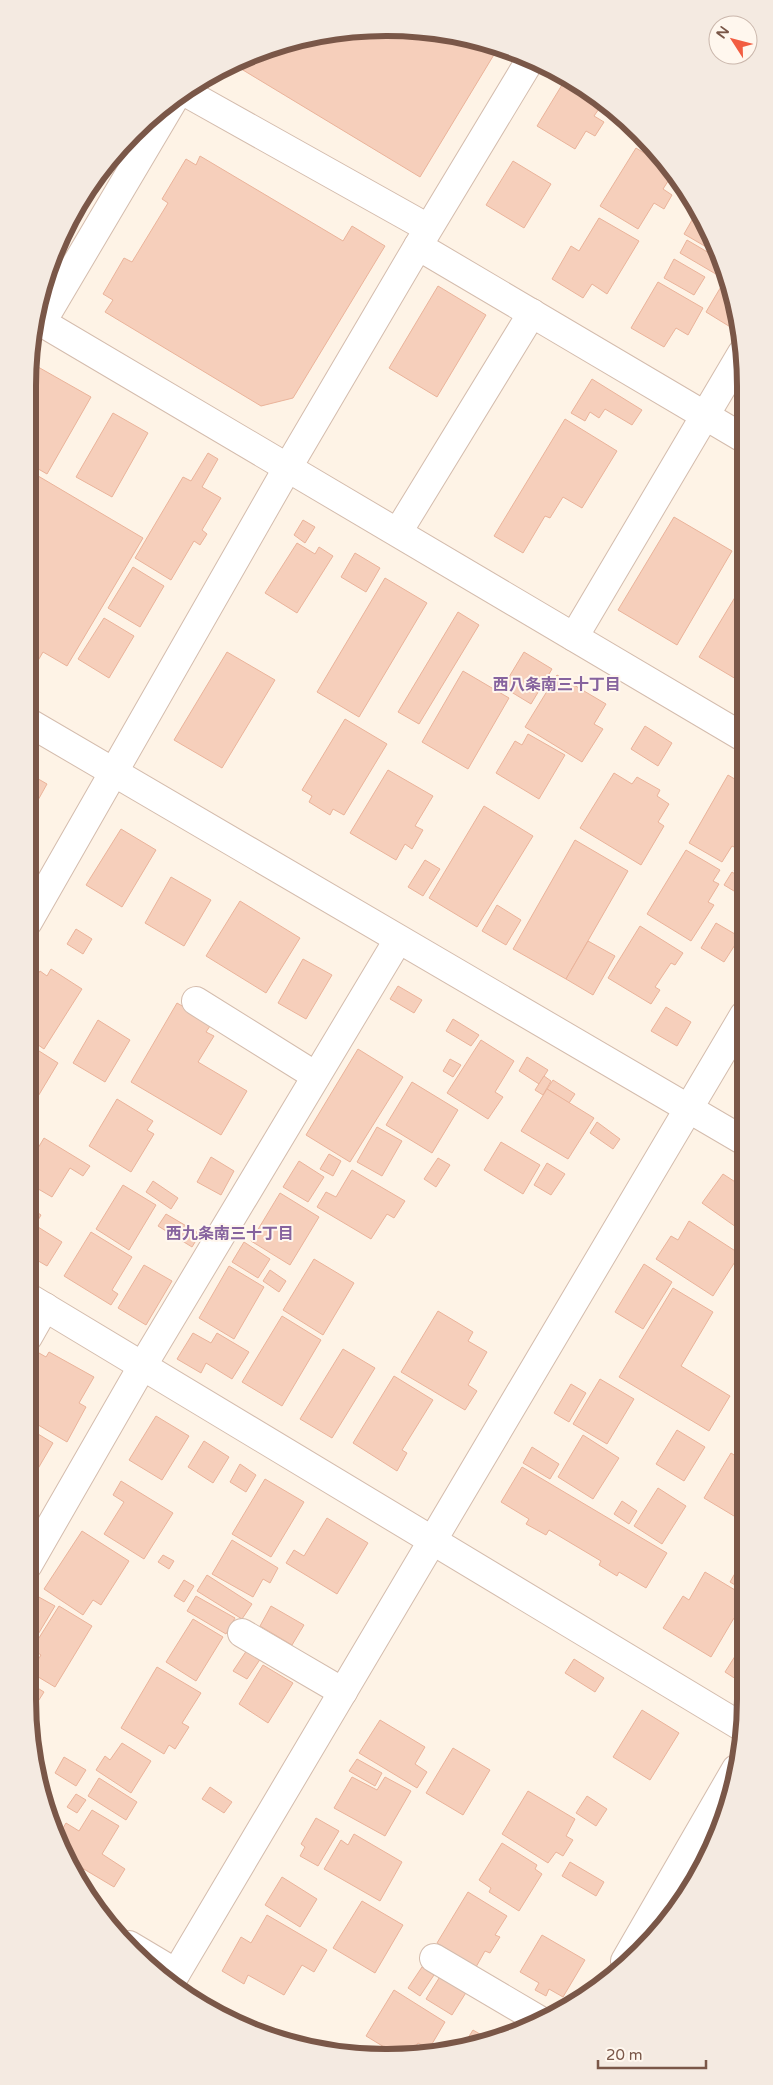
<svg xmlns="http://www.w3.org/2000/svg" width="773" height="2085" viewBox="0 0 773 2085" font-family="'Varela Round','Noto Sans JP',sans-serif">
<rect width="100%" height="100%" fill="#fef3e6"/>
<g fill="#f6cfbb" stroke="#eab39a">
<polygon points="410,28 480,40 498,48 420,177 233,64 271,46 340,31"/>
<polygon points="565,80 603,103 594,116 604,122 595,136 586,131 575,149 537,126"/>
<polygon points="636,148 667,167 672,175 663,189 672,195 664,209 654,203 638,229 600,206"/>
<polygon points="200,156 343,241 352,226 385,246 293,398 261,406 105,312 113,300 103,294 124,258 132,262 168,203 162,199 186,159 196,165"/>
<polygon points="513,161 551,184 524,228 486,205"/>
<polygon points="696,213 718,249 720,255 684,234"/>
<polygon points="599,218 639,241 607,294 592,284 583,298 552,279 571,246 579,251"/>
<polygon points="687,240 721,260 726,280 680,253"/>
<polygon points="674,259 705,277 694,295 664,278"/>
<polygon points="658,282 703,308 688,335 676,328 664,347 631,328"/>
<polygon points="722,285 729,290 737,319 732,328 706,312"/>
<polygon points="438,286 486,315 437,397 389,368"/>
<polygon points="31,363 91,397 47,474 28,463 28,386"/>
<polygon points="592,379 642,410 632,425 605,409 599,418 590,412 585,421 571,413"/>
<polygon points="113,413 148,433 112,497 76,477"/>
<polygon points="565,419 617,451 582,508 563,497 550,518 545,516 523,553 494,536"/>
<polygon points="208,453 218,459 202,487 221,498 202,530 207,534 200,545 194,541 171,580 135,558 183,477 191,481"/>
<polygon points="28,470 143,538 67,666 43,652 32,671 28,668"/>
<polygon points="674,517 732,551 677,645 618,610"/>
<polygon points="303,520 315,527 305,543 294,535"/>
<polygon points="297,543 315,554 319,547 333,556 297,613 265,593"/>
<polygon points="355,553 380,568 366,592 341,577"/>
<polygon points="133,567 164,586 140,627 108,608"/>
<polygon points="385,578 427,603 359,717 317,692"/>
<polygon points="743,584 743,677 741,682 699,657"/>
<polygon points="458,612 479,625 419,724 398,712"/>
<polygon points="104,618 134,636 109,678 78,659"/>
<polygon points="227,652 275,680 222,768 174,740"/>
<polygon points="524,652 552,669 531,704 503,687"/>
<polygon points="463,671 509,698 468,769 422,742"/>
<polygon points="557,675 606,704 594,724 603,729 582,762 525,727"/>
<polygon points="345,719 387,744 344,815 333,809 330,815 309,802 312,796 302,790"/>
<polygon points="645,726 672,743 658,766 631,749"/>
<polygon points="528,734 565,755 539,799 496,773 515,741 522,745"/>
<polygon points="388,770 433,796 415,826 423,830 412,849 405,844 396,860 350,833"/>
<polygon points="28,773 47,784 28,818"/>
<polygon points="614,773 632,784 637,777 660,790 657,796 669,804 658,822 664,826 641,865 580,828"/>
<polygon points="728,775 743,784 744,852 732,846 722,862 689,843"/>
<polygon points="484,806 533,836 477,927 429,898"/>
<polygon points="121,829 156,850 122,907 86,885"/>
<polygon points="575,840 628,871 566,979 513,949"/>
<polygon points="686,850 720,870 713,881 719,884 708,902 714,905 691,941 647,914"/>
<polygon points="741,858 744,859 744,876 734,871"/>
<polygon points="425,860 440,869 423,896 408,887"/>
<polygon points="732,872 744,880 744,897 724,885"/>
<polygon points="171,877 211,900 184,946 145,923"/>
<polygon points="240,901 300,938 266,993 206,956"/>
<polygon points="497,905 521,920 506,945 482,931"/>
<polygon points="716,923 740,937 724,962 701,948"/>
<polygon points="640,926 683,953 675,965 671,963 655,987 660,990 651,1004 608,978"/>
<polygon points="76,929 92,939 83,954 67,944"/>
<polygon points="588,941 615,956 593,995 566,979"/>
<polygon points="303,959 332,975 306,1019 278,1003"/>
<polygon points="51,969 82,989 44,1049 28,1038 28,1004 36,991 29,987 40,971 47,976"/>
<polygon points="398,986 422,1000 414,1013 390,999"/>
<polygon points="177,1003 212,1023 206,1032 214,1036 198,1062 247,1091 221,1135 131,1082"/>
<polygon points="666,1007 691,1022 677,1046 651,1031"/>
<polygon points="453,1019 479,1035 471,1046 446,1031"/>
<polygon points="98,1020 130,1040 105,1082 73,1063"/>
<polygon points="481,1040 514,1061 495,1092 503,1097 488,1119 447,1093"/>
<polygon points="28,1044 58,1063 28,1113"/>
<polygon points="358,1049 403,1077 350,1162 306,1135"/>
<polygon points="527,1057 548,1070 539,1084 519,1071"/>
<polygon points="450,1059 461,1065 453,1077 443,1071"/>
<polygon points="544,1076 551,1081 543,1095 535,1090"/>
<polygon points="553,1080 575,1094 569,1103 547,1089"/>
<polygon points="412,1082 458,1110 432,1153 386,1125"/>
<polygon points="547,1089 594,1118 568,1159 521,1131"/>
<polygon points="117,1099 153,1121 147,1130 154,1134 131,1172 89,1146"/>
<polygon points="597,1122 620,1139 613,1149 590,1133"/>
<polygon points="377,1127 402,1141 382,1176 357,1162"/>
<polygon points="44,1138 90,1166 83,1176 70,1168 52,1197 28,1183 28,1165"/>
<polygon points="501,1142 540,1165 523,1194 484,1170"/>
<polygon points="329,1154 341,1161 333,1176 320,1169"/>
<polygon points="211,1157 234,1171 221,1195 197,1182"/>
<polygon points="438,1158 450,1165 436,1187 424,1179"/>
<polygon points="299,1161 324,1177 308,1202 283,1187"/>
<polygon points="547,1163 565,1174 551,1195 534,1185"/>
<polygon points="352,1170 405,1201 394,1218 387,1214 371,1239 317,1207 326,1192 336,1197"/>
<polygon points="723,1174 743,1187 744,1185 744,1216 743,1216 736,1227 702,1203"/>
<polygon points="153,1181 178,1198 171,1209 146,1192"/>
<polygon points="123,1185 156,1205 129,1250 96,1229"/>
<polygon points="280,1193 319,1217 290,1265 251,1241"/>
<polygon points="28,1206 41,1215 28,1238"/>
<polygon points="166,1214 200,1234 192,1247 158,1226"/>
<polygon points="689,1221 740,1254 713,1296 656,1259 671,1236 678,1240"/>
<polygon points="38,1227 62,1242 47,1266 28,1255 28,1245"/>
<polygon points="91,1232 132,1257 112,1290 118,1294 111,1305 64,1276"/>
<polygon points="244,1242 270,1259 258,1278 232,1262"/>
<polygon points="314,1259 354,1283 323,1335 283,1310"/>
<polygon points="644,1264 672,1282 643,1329 615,1312"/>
<polygon points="144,1265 172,1281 146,1325 118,1308"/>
<polygon points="229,1266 264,1287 234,1339 199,1318"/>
<polygon points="270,1270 286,1281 279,1292 263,1281"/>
<polygon points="673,1288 713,1312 681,1366 730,1396 709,1431 619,1377"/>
<polygon points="438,1311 473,1332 468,1341 487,1352 468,1385 477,1391 465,1410 401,1372"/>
<polygon points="282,1316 321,1340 282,1406 242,1382"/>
<polygon points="193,1333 211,1343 217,1333 249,1352 232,1379 206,1363 201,1373 177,1359"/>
<polygon points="343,1349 375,1368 332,1438 300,1419"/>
<polygon points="49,1352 94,1377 79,1403 86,1407 67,1442 28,1419 28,1373 39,1353 46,1357"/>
<polygon points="394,1376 433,1400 402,1450 407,1453 397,1471 353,1443"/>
<polygon points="600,1379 634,1399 607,1444 573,1424"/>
<polygon points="571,1384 586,1393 569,1422 554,1413"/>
<polygon points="156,1416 189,1436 162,1480 129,1460"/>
<polygon points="28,1428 53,1443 36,1472 29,1468 28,1471"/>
<polygon points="677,1430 705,1447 684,1481 656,1464"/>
<polygon points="583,1435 619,1458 593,1499 558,1477"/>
<polygon points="204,1441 229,1457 213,1483 188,1467"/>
<polygon points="532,1447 559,1464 550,1479 523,1463"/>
<polygon points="731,1453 745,1462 745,1509 739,1519 704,1498"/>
<polygon points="240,1464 256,1475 246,1492 230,1482"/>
<polygon points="522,1467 667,1553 646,1588 619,1572 617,1576 599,1565 601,1561 549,1530 546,1535 526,1524 529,1519 501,1502"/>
<polygon points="265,1479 304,1502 271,1557 232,1534"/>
<polygon points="121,1481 173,1513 144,1559 104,1534 124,1502 113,1495"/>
<polygon points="658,1488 686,1506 662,1544 634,1526"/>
<polygon points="622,1501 637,1511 629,1524 614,1514"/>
<polygon points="327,1518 368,1543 337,1594 286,1563 294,1550 304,1556"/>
<polygon points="82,1531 129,1561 101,1605 93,1600 83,1615 44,1589"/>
<polygon points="232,1540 278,1568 270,1583 263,1579 253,1597 212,1574"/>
<polygon points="163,1555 174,1561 169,1569 158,1562"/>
<polygon points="745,1556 745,1591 730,1582"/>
<polygon points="705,1572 745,1596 745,1623 744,1624 734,1618 711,1657 663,1628 683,1596 689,1600"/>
<polygon points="207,1575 252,1604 242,1619 197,1591"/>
<polygon points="184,1580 194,1586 184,1602 174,1596"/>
<polygon points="37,1596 55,1606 28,1651 28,1612"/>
<polygon points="196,1596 235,1618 226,1634 187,1611"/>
<polygon points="59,1606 92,1626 55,1687 30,1672 41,1655 32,1649"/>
<polygon points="271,1606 304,1625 292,1645 260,1626"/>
<polygon points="193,1619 223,1637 196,1681 166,1662"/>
<polygon points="744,1642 745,1672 739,1681 725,1672"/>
<polygon points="247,1650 261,1658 247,1679 233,1671"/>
<polygon points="574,1659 604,1678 595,1692 565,1673"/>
<polygon points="263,1665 293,1683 268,1723 239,1704"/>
<polygon points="157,1667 201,1693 182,1723 189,1727 175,1749 169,1745 164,1754 121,1728"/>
<polygon points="28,1682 44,1692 30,1714 28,1698"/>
<polygon points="642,1710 679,1733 650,1780 613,1757"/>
<polygon points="380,1720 425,1747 415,1764 427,1772 417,1788 359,1753"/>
<polygon points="122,1743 151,1761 131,1793 96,1770 105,1756 110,1760"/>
<polygon points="453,1748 490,1770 463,1815 426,1793"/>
<polygon points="64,1757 86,1770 76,1786 55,1773"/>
<polygon points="357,1759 382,1773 375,1786 349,1771"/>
<polygon points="352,1777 377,1790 385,1777 411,1791 385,1836 334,1808"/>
<polygon points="99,1778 137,1802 126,1820 88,1796"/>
<polygon points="210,1787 232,1802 224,1813 202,1799"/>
<polygon points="528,1791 575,1819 566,1836 573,1840 563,1856 556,1852 548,1863 502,1834"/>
<polygon points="76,1794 86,1800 77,1813 67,1807"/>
<polygon points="587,1796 607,1809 596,1826 576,1813"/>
<polygon points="92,1810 119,1826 102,1854 125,1869 114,1887 67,1859 57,1838 66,1823 79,1831"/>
<polygon points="316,1818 339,1831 318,1866 300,1856 305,1847 301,1844"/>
<polygon points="354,1834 402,1862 380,1901 324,1869 341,1840 348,1845"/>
<polygon points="502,1843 537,1865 535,1869 542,1874 519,1911 489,1892 491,1888 479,1880"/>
<polygon points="570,1862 604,1882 596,1896 562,1876"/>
<polygon points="282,1877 317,1899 300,1927 265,1905"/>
<polygon points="468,1892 507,1916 495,1935 500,1937 490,1953 485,1951 476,1967 437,1943"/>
<polygon points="362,1901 403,1925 375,1973 333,1948"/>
<polygon points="267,1915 327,1950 314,1972 302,1965 284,1995 248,1975 244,1984 222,1971 241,1937 251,1943"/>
<polygon points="542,1935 585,1960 563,1997 549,1989 546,1996 535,1990 539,1983 520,1972"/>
<polygon points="422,1967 434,1975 420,1996 408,1988"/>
<polygon points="441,1975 467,1991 452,2015 426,1999"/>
<polygon points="394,1990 445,2022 429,2049 418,2043 412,2052 394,2053 366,2036"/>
<polygon points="473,2030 490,2040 461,2049"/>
</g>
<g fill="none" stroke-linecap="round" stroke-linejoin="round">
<g stroke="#d4bcad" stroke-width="30">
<g id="minor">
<polyline points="185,92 428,228"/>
<polyline points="418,246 743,438"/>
<polyline points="36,319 743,737"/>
<polyline points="42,322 174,99"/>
<polyline points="398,532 532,313"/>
<polyline points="574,637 742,353"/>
<polyline points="28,722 744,1141"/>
<polyline points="28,922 288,467 418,246 529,62"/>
<polyline points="196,1001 316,1076"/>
<polyline points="28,1297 742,1727"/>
<polyline points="28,1337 45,1307"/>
<polyline points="28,1565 143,1365 398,940"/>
<polyline points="242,1633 343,1692"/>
<polyline points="129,1945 176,1973"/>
<polyline points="434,1958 541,2021"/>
<polyline points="625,1961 736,1769"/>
<polyline points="172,1980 744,1015"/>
</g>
</g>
<use href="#minor" stroke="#fff" stroke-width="28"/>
</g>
<g text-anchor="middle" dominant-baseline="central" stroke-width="4" stroke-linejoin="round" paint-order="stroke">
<g font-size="16" font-weight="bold" fill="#86639e" stroke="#fff7ee">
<text x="557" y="685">西八条南三十丁目</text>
<text x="230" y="1234">西九条南三十丁目</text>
</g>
</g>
<path d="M0 0H773V2085H0ZM386 36H387A350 350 0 0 1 737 386V1699A350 350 0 0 1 387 2049H386A350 350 0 0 1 36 1699V386A350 350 0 0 1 386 36Z" fill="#f4eae1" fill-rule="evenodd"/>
<path fill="none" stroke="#7a5748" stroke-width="6" d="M386 36H387A350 350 0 0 1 737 386V1699A350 350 0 0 1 387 2049H386A350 350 0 0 1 36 1699V386A350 350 0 0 1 386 36Z"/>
<g transform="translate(733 40) rotate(306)"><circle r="24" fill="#fff7ee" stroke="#cab7ac"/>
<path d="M0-4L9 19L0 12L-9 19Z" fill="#f25d41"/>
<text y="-8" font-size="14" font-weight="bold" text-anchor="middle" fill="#7a5748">N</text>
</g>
<path d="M598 2060v8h108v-8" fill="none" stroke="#7a5748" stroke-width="2.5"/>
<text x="606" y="2060" font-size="15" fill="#7a5748" stroke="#fff7ee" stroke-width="4" paint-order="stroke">20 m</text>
</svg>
